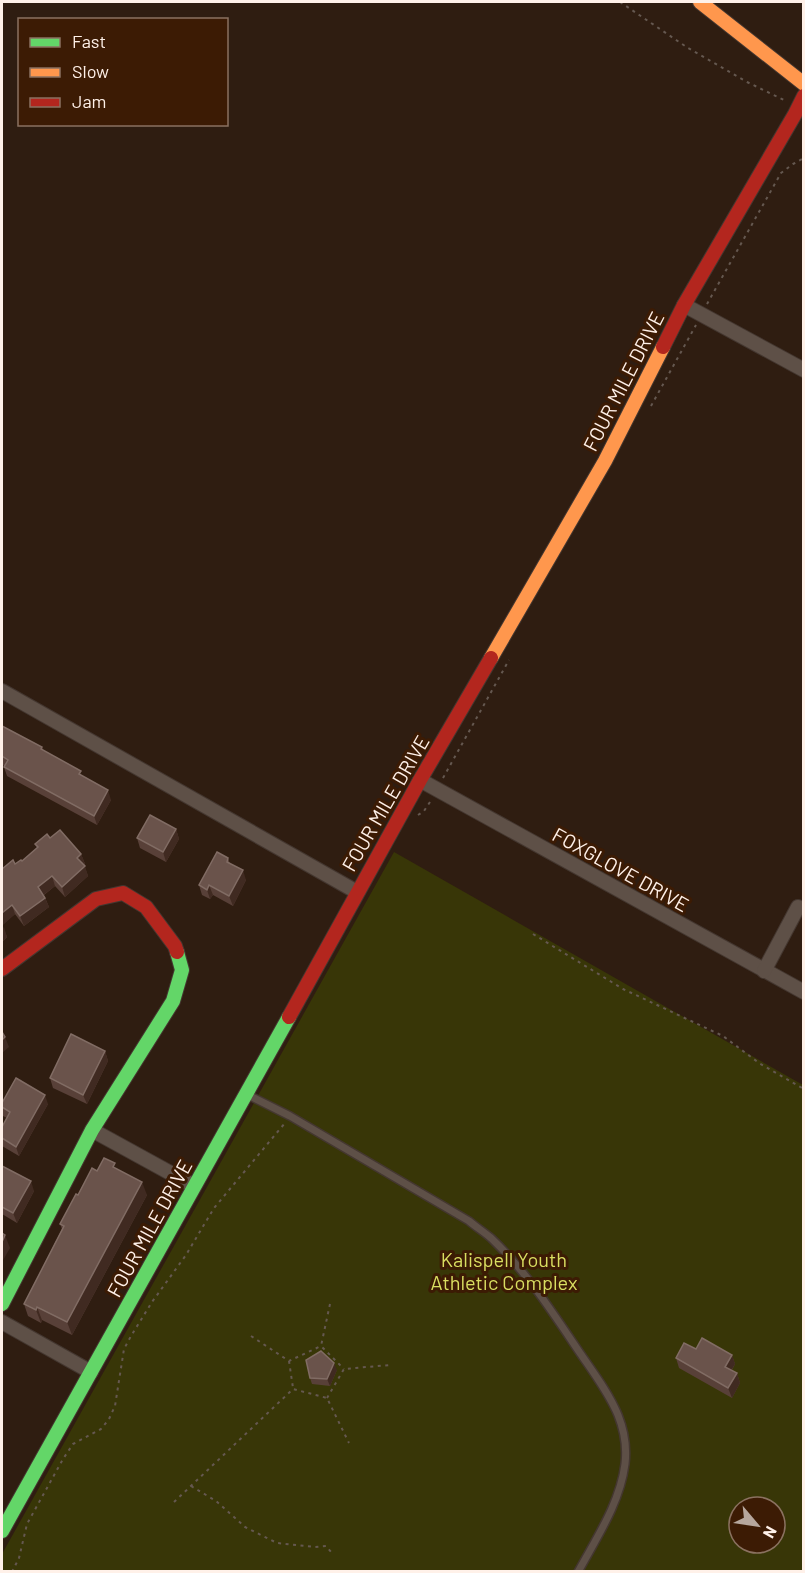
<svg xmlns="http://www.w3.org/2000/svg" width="805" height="1573" viewBox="0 0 805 1573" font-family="Barlow,sans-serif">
<rect width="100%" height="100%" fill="#2f1d11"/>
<path fill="#383607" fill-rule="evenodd" d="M394,852L803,1085V1571L2,1572V1554ZM739,1507H775V1543H739Z"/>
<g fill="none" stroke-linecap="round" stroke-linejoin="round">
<g stroke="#443730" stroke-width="10">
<path id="lane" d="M246,1094L290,1116L469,1221C476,1227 484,1232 491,1238C526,1271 553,1313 580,1353C593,1372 609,1393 618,1415C624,1430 627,1447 625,1464C620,1503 597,1537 578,1572"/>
</g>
<g stroke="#443730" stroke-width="16">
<g id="street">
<polyline points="684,305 804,370"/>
<polyline points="2,691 357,892"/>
<polyline points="420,780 804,992"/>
<polyline points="764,971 798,907"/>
<polyline points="92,1130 194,1186"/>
<polyline points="2,1322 91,1372"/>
</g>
</g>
<g stroke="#443730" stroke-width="16">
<g id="fast">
<polyline points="2,1304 92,1130 173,1001 182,970 177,952"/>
<polyline points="2,1531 289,1017"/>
</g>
</g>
<g stroke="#443730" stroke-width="16">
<g id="slow">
<polyline points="700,2 804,84"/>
<polyline points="491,658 605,461 663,347"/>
</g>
</g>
<g stroke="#443730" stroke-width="16">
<g id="jam">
<polyline points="663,347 684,305 795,114 804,96"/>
<polyline points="2,969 96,899 123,893 146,907 175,946 177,952"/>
<polyline points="289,1017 420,780 491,658"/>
</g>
</g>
<g stroke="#655850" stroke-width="2" stroke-dasharray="3 4.5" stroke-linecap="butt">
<polyline points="620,2 688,48 747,82 784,100"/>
<polyline points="707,304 781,173 793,164 804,158"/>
<polyline points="651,406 696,325"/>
<polyline points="443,778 509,660"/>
<polyline points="418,815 424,811 432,799"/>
<polyline points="533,934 623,989 723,1036 759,1063 804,1089"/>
<polyline points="330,1304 321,1346 344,1369"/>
<polyline points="251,1336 289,1361 321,1346"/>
<polyline points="289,1361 293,1388"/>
<polyline points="327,1398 344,1369 390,1365"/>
<polyline points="191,1486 216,1501 245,1527 277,1543 315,1547 326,1546 332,1553"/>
<polyline points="174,1502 293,1389 327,1398 349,1443"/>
<polyline points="12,1572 19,1558 27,1524 63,1459 73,1444 101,1429 109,1419 115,1406 124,1349 131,1336 152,1302 186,1255 214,1208 285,1123"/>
</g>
<use href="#lane" stroke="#5e5047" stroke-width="7"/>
<use href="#street" stroke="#5e5047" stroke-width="14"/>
<use href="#fast" stroke="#63d668" stroke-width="14"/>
<use href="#slow" stroke="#ff974d" stroke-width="14"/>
<use href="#jam" stroke="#b3261e" stroke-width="14"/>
</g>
<g fill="#584038">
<polygon points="2,726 42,747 43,750 82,776 111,800 97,825 7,776 4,767 4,766 2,764"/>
<polygon points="176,829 179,839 166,862 140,848 137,838"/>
<polygon points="50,838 81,854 85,864 84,865 88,876 65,897 55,886 44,895 49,907 24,926 15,914 2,925 7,937 2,942 2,869 22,861 37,848 35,844"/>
<polygon points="228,858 230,864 246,880 233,906 213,895 210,899 202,895 199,885"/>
<polygon points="105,1051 108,1061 87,1104 53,1088 50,1078"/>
<polygon points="2,1103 48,1104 19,1156 2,1146 2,1127 7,1118 3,1116 2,1111"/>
<polygon points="2,1166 34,1191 17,1223 2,1214"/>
<polygon points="117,1169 147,1195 72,1335 42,1320 41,1323 28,1316 24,1304 62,1229 60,1224 78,1195 97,1171"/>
<polygon points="696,1349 732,1355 735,1364 732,1370 737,1373 740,1383 732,1398 679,1368 676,1358"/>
<polygon points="337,1370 330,1386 312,1384 310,1378"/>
</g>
<g fill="#402a21">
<polygon points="108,790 111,800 97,825 94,816"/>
<polygon points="176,829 179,839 166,862 163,852"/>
<polygon points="81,854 85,864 81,867 77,858"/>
<polygon points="85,866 88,876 65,897 62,887"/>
<polygon points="243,870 246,880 233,906 229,896"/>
<polygon points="52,876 55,886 41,897 38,887"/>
<polygon points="209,885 213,895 210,899 207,890"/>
<polygon points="45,898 49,907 24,926 20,916"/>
<polygon points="12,905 15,914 2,926 2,913"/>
<polygon points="4,927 7,937 2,942 2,929"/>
<polygon points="5,1037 9,1047 2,1053 2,1040"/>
<polygon points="105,1051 108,1061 87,1104 83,1095"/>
<polygon points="45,1095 48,1104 19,1156 16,1147"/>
<polygon points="31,1181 34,1191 17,1223 13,1213"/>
<polygon points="142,1182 147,1195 72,1335 67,1322"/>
<polygon points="5,1235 10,1248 2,1262 2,1242"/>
<polygon points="37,1307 42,1320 41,1323 36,1310"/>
<polygon points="732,1355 735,1364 728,1376 725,1367"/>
<polygon points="334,1363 337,1370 330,1386 327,1379"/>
<polygon points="737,1373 740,1383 732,1398 728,1388"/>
</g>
<g fill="#6a534b" stroke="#816c64" stroke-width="1.5">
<polygon points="2,726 42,747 41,749 81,771 79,774 108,790 94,816 4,767 8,760 2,756"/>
<polygon points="150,815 176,829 163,852 137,838"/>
<polygon points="60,830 81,854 77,858 85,866 62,887 52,876 38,887 45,898 20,916 12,905 2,913 2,869 13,860 15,864 21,860 22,861 38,847 35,844 47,834 50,838"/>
<polygon points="217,852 228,858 227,862 243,870 229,896 209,885 207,890 199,885"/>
<polygon points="2,1032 5,1037 2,1040"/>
<polygon points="71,1034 105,1051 83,1095 50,1078"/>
<polygon points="16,1078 45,1095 16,1147 2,1138 2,1127 10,1112 2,1107 2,1103"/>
<polygon points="104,1158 115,1163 113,1167 142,1182 67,1322 37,1307 36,1310 24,1304 64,1226 60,1224 76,1194 78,1195 92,1168 97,1171"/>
<polygon points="2,1166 31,1181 13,1213 2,1207"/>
<polygon points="2,1233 5,1235 2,1242"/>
<polygon points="702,1338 732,1355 725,1367 737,1373 728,1388 676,1358 684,1343 696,1349"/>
<polygon points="321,1351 334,1363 327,1379 310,1378 306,1360"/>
</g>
<g text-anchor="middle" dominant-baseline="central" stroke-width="6" stroke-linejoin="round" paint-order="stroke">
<g font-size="20" fill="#fff1e9" stroke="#3c1b04">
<text transform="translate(623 381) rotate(-63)">FOUR MILE DRIVE</text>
<text transform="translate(385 803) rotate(-60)">FOUR MILE DRIVE</text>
<text transform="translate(621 869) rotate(29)">FOXGLOVE DRIVE</text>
<text transform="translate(149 1228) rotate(-61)">FOUR MILE DRIVE</text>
</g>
<g font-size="20" fill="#d9de61" stroke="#3c1b04">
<text x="504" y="1259">Kalispell Youth<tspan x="504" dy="23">Athletic Complex</tspan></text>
</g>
</g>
<rect width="805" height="1573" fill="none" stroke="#fff1e9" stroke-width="6"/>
<rect x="18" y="18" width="210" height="108" fill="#3c1b04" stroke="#8a7160" stroke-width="1.5"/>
<rect x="30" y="38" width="30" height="9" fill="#63d668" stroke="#8a7160" stroke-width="1.5"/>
<text x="72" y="48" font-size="18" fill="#fff1e9">Fast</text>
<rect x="30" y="68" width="30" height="9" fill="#ff974d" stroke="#8a7160" stroke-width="1.5"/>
<text x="72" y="78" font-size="18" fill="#fff1e9">Slow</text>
<rect x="30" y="98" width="30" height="9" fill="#b3261e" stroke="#8a7160" stroke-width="1.5"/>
<text x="72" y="108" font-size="18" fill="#fff1e9">Jam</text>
<g transform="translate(757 1525) rotate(119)"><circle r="28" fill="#3c1b04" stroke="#8a7160" stroke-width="1.5"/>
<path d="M0-4.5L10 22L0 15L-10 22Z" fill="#b6a79d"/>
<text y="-9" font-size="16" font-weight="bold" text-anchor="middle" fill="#fff1e9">N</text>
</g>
</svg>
